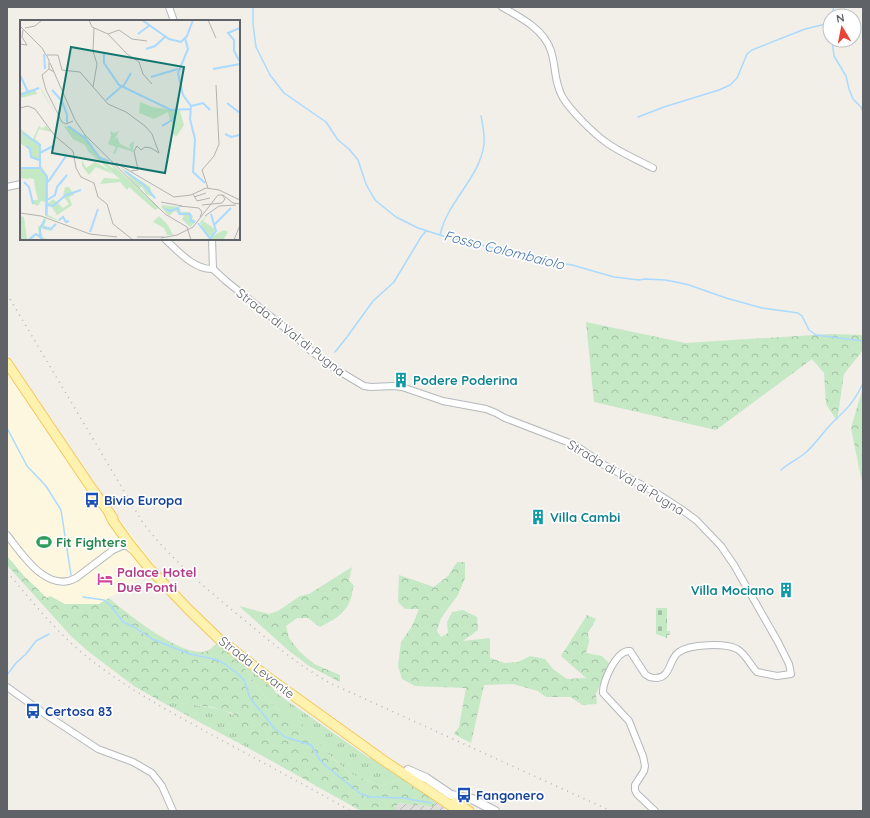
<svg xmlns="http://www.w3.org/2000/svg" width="870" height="818" viewBox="0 0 870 818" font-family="Quicksand,sans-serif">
<defs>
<pattern id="industrial-furrows" width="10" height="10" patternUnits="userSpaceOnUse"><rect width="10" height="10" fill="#e0deda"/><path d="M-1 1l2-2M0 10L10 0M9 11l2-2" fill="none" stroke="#b9b8b5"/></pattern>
<pattern id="grass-tufts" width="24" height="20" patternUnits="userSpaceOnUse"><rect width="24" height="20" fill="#c5e8c5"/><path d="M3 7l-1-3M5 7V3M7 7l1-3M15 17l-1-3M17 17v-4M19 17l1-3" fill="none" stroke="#a3c0a4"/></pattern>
<pattern id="forest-crowns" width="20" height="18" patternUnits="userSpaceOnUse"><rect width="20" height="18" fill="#c5e8c5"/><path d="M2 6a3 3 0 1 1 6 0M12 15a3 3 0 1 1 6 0" fill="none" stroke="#a3c0a4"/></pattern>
<pattern id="cemetery-stones" width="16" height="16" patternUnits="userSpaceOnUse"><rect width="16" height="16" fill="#c5e8c5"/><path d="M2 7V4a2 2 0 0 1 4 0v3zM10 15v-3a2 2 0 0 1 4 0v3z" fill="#a3c0a4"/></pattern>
</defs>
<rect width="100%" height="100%" fill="#f1efe8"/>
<polygon fill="#fef7e0" points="7,354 111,508 157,568 99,604 65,604 50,596 47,598 24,576 7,556"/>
<polygon fill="url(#industrial-furrows)" points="436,801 446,808 441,811 395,811 398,803 433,807"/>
<g fill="url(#grass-tufts)">
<polygon points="242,664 271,686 276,693 369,758 371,757 403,778 381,786 351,774 282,713 267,701"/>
<path d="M160,701C175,703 223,706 233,715C245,725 253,742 261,755Z"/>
</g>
<g fill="url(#forest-crowns)">
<polygon points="586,322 685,343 830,334 863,335 863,350 844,374 837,421 826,404 824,373 812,359 716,430 594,402"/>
<polygon points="863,387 863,487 851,428"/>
<path d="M7,556L24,576L47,598L50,596L65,604H99L109,598C127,614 177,653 202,652C208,652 213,647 217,643L242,664L267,701L282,713L302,724L329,755L351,774L381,786L403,778L436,801L433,807L398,803L395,811H361L261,755L245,729L232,713L212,707L160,701L134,686L89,652L70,635L7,565Z"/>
<polygon points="457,562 465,562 465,578 458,595 441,618 437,631 441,637 448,633 447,622 452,612 463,610 477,617 478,630 463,641 490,638 490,658 505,663 518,662 530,656 545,659 553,669 567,679 586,678 561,656 587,615 596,619 588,633 589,642 586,653 602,656 609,663 596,694 597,704 582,705 571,697 546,697 538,691 513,684 484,685 471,743 454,734 459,727 466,688 415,686 402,679 398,666 401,642 412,626 419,609 405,609 398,602 399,575 434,587 448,576"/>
<path d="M352,567L349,580L354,586C351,592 353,594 351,598C346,614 333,620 320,627L308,618H297L286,626L289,638L300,652L314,664L340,675V682L309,666L288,650L239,606L269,614L278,611L300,596L309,594Z"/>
</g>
<polygon fill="url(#cemetery-stones)" points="656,608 667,608 667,631 670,631 670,635 667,635 667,638 656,634"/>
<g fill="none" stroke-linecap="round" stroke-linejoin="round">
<g stroke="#aadaff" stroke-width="1.5">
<polyline points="253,7 253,24 256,47 270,75 284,93 326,122 338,140 349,149 358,160 366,184 372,195 376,201 396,217 418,228 443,236 548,261 572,265 614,277 639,280 645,279 665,280 676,282 689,285 726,298 762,308 798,313 802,316 809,330 816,335 863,341"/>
<polyline points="831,16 834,7"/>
<polyline points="830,18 830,26"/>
<polyline points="832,40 834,56 846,76 849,89 853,99 861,107 863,112"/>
<polyline points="638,117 664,107 719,90 730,85 737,78 747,54 752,50 805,29 830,23"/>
<path d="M440,235C442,227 445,219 449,212C461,190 481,170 484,144C485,135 483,126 481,116"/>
<polyline points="335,352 347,337 373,301 394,282 421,237 426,231"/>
<polyline points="7,428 27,466 46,486 61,510 71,575"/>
<path d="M781,470C788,464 796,460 804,454C815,445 823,432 833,422C847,409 855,401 863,383"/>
<polyline points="83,597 104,600 111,606 123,622 136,628 152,639 190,654 218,660 226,665 238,674 244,680 250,698 275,729 285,737 311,745 320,760 326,766 361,794 370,797 403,798 431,803"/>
<polyline points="7,675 16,663 26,654 36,641 49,634"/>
</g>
<g stroke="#b5b8bc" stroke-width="8">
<g id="street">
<polyline points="169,7 174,21"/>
<path d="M502,7C520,17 544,29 551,51C556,66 554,83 563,98C571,111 594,134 607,143C621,153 638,160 653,168"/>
<polyline points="7,187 21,184"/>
<path d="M165,239C178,251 194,270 213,269"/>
<polyline points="212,239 213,269"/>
<path d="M213,269L226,281L294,335L310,350L334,368L364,386L371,387L393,386L402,387L443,401L486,409L496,413L505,418L575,445L604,465L655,492L681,509L696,520L721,546L734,565L778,642L789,664L791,674L777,676L757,672C750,665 746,654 737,649C725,643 690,644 679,652C669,658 671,678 656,678C651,678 648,677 645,674L630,651C617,649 602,682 603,693L629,721L643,756L645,766L644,771L635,785V790L637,794L655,811"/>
<path d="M7,535C22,554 47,594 76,578L113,550L122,546H127L132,550"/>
<polyline points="7,687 42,712 98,749 133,762 152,773 162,786 173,811"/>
</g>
</g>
<g stroke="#b6babf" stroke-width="10">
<polyline id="secondary" points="408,770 426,778 451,795 472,799 495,811"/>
</g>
<g stroke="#f2c960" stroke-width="11">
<g id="primary">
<polyline points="7,363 90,486 113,518"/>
<polyline points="110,515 113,521 128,542 148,567 188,609 218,638 269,678 383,760 459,811"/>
<polyline points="455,802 469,811"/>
</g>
</g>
<use href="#street" stroke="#fff" stroke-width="6"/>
<use href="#secondary" stroke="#fff" stroke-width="8"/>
<use href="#primary" stroke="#fff2af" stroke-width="9"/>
<g stroke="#b6b7b8" stroke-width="1.5" stroke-dasharray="1 5" stroke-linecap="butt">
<path d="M7,294L143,523C170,558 203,586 237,614C267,639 296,664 330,683L611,811"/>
<path d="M7,572C32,601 56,632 86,656C128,690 176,715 223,741C266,764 308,787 351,811"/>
</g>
</g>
<defs>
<g id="building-bare" transform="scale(1.2)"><path d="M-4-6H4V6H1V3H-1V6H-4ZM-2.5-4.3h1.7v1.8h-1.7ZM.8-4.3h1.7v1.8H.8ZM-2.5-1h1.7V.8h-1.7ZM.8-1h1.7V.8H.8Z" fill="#0f9aa8" stroke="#fff" stroke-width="2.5" paint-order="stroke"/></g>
<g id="bus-bare" transform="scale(1.2)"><path d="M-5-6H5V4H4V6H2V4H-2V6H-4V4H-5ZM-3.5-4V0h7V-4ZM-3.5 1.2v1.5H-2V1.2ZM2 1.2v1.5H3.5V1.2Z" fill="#1a4fb4" stroke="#fff" stroke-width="2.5" paint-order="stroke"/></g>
<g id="stadium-bare" transform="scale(1.2)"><path d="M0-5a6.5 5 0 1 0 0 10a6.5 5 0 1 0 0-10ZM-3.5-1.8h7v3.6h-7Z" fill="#2e9e5b" stroke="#fff" stroke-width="2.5" paint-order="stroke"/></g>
<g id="hotel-bare" transform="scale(1.2)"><path d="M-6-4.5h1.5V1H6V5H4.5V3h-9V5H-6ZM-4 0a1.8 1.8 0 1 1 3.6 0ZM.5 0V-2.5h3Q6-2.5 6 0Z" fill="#d1479c" stroke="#fff" stroke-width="2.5" paint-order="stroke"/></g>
</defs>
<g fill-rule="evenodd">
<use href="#building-bare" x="401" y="380"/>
<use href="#bus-bare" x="92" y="500"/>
<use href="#building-bare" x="538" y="517"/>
<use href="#stadium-bare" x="44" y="542"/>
<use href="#hotel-bare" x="105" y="579"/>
<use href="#building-bare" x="786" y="590"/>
<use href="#bus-bare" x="33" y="711"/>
<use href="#bus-bare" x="464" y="795"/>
</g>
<g text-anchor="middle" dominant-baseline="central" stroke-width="3.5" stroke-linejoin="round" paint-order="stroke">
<g font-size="13" fill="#5f6368" stroke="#fff">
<text transform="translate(291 332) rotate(38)">Strada di Val di Pugna</text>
<text transform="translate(626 477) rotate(31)">Strada di Val di Pugna</text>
<text transform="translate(257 667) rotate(38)">Strada Levante</text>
</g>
<g font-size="13" font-weight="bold" fill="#0d838f" stroke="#fff" text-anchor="start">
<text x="413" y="380">Podere Poderina</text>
<text x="550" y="517">Villa Cambi</text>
<text x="774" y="590" text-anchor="end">Villa Mociano</text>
</g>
<g font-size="13" font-weight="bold" fill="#164399" stroke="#fff" text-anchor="start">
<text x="104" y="500">Bivio Europa</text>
<text x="45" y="711">Certosa 83</text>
<text x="476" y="795">Fangonero</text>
</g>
<g font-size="13" font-weight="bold" fill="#27864d" stroke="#fff" text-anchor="start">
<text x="56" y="542">Fit Fighters</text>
</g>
<g font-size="13" font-weight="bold" fill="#b23c85" stroke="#fff" text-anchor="start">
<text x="117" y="572">Palace Hotel<tspan x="117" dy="15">Due Ponti</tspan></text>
</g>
<g font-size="14" font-style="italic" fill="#4174aa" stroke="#fff">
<text transform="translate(504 250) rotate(14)">Fosso Colombaiolo</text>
</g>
</g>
<g transform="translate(20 20)">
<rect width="220" height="220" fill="#f1efe8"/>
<path d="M16,56L20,67L37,96L22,72ZM19,106L22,109L26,106L32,112L19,109L15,119L21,124V131L34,125L21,133V146L28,156V160L36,154L28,162V182L32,185L36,193L49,184L43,176L45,167H49L54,175L49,177L52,185L37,195L31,186H28V195L38,200L43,196L46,201H49L46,203L43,198L39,201L25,196L26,182L21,181L18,186L13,184L12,180H18L15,168L26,157L20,147L19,141L11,138L9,129L0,123V108L13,119ZM0,147L9,148V159L0,158ZM0,196L4,197L7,220H0Z" fill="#c5e8c5"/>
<path d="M15,69L17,74L0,78V73ZM120,82L132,87L160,91L164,105L156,117L152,112V102L156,92L150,101L148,92L134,99L119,93ZM35,94L43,106L51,107L60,115H65L79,136L89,141L84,142L94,149L90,142L139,188L135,190L68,131L65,125L53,119ZM90,111L94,113L99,111L94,120L97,117L100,124L109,128H111L109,125L114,121L113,132L98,127L95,134L93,133L96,127L88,124L91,116ZM62,140L66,148L75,142L88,149L93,154L76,147L69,155L62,146ZM100,147L130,167L132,175L138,179L126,174L122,167L119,168ZM9,148H20L26,157L27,167H15L14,159L8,158ZM84,158L100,159L109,167L107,170L100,162L80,164ZM33,179L43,188L36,193L32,185L28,184ZM143,185L159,187L161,192H169L173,196L172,199L176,201L170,207L162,199L164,196L155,191L149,196L141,187ZM139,196L148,205L153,215H147L144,208L133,202ZM24,197L26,199L24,206L32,208L37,203L31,211L20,208L23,218L33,220H22L16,215L10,220H7L14,214H19L18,207L22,204Z" fill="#c5e8c5"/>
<path d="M188,195L183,201L195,209L193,216L204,210L208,212L203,220H193L185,213L180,202Z" fill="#c5e8c5"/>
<path fill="none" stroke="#aadaff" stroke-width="2" d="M122,0L149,19L161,22L167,16L173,0M220,8L208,13L214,20V31L220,42M118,14L130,5M165,18L168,29L158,53L163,75L171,86L170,99L175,119L173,152L185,163M126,29L135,26L146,16M84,32V43L99,65L151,90L170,89M24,34L25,49M193,49L220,44M0,55L8,72M131,57L158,49M103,67L111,53M32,70L42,81L47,95V103M0,75L19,68M86,80L101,67M207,83L220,93M171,86L183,83L190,90M48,106L65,118L80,138L89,141M142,106L152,100L157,92M3,113L20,125V148L27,157L26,195M205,114L211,117L220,115M6,126L10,129L11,137L19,140M20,133L33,126M0,148H19M105,151L124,165L135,178M4,162L9,167L13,184M28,162L46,136M27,180L35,175L37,167L47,155M26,185L33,186L46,175L61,170M145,189L150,191L158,188L159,194H170L171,201L175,202M39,200L43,197L46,202L49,201M178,203L191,220M195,204L211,188M23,207L31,209L36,204M70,212L78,189M20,216V208L25,200M190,219L196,211L191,194M9,220L16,214L24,220"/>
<path fill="none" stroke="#b3b3b1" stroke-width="1" d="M69,0L72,7L88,14L107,34L119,42L123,54L132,64M188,0L196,18M0,6L22,28M5,8L15,6L22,0M88,14L99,10L112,19L127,21M0,24L7,25L2,17L3,10M22,28L29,40V49L34,52M27,35H38L42,50L60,52L88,84L106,92L125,106L132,114L139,133M30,43L55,100L65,115L145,194L167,207L171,220M29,49L22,55L26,70L42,102L46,104L53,101M73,67L77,44L73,31L74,8M0,88L8,86L15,89L35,116L53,131L56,148L61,157L74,163L78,177L87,184L93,204L113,220M96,143L154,177L171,175L186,168L199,170L220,180M111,151L118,150L114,131L117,126L121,130L125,127L131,128L139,133M188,168L182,150L194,136L199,124L196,65M173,174L177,181L190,178M174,177L186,173M141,182L162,186M182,185L202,183L205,179L202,175M159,186L179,188L182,192L180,197M0,193L21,196L70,214L97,217M185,196L199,186L216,185M117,217H144M141,218L157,215L173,207L198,175H203L213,183L220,184M214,220L220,205"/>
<path fill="#0f766e" fill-opacity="0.15" stroke="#0f766e" stroke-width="2" d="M51,27L164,47L145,153L32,133Z"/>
<rect width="220" height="220" fill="none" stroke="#5f6368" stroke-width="2"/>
</g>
<rect width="870" height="818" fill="none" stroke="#5f6368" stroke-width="16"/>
<g transform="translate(842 28) rotate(350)"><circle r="19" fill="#ffffff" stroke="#bfc1c3"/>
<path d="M0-3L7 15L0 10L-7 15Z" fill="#ea4335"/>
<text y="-6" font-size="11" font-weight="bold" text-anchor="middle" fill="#5f6368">N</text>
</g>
</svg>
